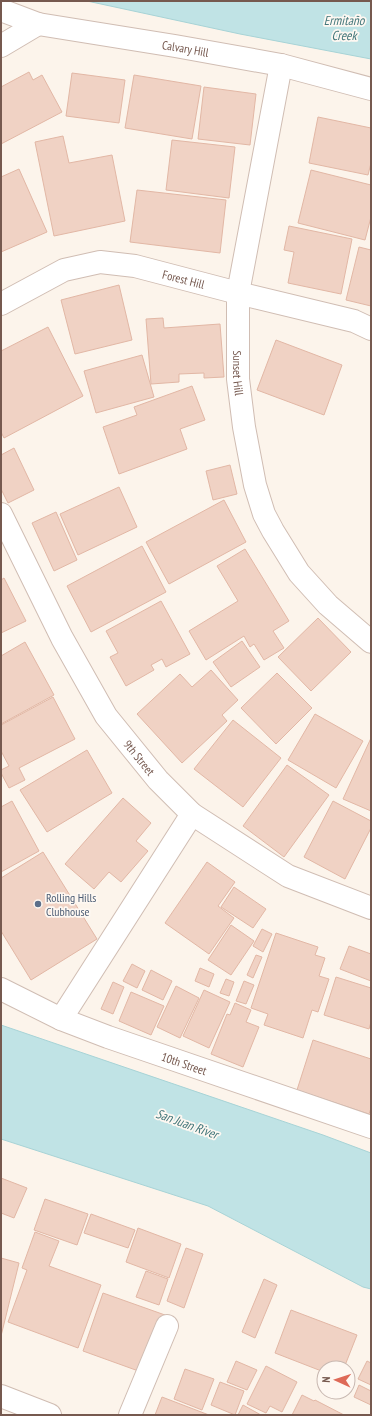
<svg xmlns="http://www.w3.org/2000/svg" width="372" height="1416" viewBox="0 0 372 1416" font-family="'PT Sans Narrow',sans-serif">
<rect width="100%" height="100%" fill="#fcf4eb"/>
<g fill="#c0e3e5" stroke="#a7d3d6">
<polygon points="87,1 371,1 371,59 240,34"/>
<polygon points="1,1025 323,1135 371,1153 371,1289 363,1287 208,1206 1,1139"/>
</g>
<g fill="#f0d2c4" stroke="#e2b7a5">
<polygon points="29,72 33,80 42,75 62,112 1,144 1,87"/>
<polygon points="72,73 125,80 119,123 66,116"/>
<polygon points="134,75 201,86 192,139 125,128"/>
<polygon points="204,87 256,94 250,145 198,139"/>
<polygon points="318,117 371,128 371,163 368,175 309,163"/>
<polygon points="63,136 69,163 112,155 125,221 54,236 35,142"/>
<polygon points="172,140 235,147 229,198 166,190"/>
<polygon points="19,169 47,232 1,252 1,177"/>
<polygon points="311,170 371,185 371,217 365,240 298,223"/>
<polygon points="137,190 226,200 220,253 130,242"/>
<polygon points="289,226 352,239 341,294 288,283 294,252 284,250"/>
<polygon points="359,247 371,250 371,306 346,300"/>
<polygon points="119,285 132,340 75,354 61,300"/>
<polygon points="163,318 164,328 220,324 224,377 204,378 204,373 179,374 179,382 151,384 146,319"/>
<polygon points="48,327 83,396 4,438 1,432 1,351"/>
<polygon points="276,340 342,365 324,415 257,390"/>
<polygon points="142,355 154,397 96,413 84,371"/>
<polygon points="192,386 205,420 180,429 187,449 119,474 103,427 137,415 134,407"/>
<polygon points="14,448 34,490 8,503 1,489 1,455"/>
<polygon points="230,465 237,494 213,500 206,471"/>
<polygon points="119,487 137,527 78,555 60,514"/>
<polygon points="224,500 246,542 169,584 146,542"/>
<polygon points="56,512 77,560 54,571 32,523"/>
<polygon points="142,546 166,592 91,632 67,586"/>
<polygon points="245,549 289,621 273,631 284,648 264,660 254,644 250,647 244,636 206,660 189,631 238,601 217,566"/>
<polygon points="4,578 26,621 1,633 1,580"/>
<polygon points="161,601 190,654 166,667 162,659 151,665 154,670 126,686 110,657 118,653 106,631"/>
<polygon points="318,618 351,652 311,691 278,657"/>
<polygon points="242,641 260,667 231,687 213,662"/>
<polygon points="25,642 54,695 1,724 1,656"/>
<polygon points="211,670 238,700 222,715 227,721 182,763 137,714 180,674 192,687"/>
<polygon points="277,673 312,708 276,744 241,708"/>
<polygon points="53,697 75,739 19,768 25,780 9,788 1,773 1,770 9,766 1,751 1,725"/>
<polygon points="315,714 363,741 336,788 288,760"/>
<polygon points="233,720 281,758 243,807 194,769"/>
<polygon points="371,738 371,811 343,799"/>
<polygon points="87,750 112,793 47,832 20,790"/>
<polygon points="287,765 329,795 284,857 243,826"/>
<polygon points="123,798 151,823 136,841 148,851 121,882 109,872 94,889 65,864"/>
<polygon points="12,801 39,851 1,872 1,807"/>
<polygon points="333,801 371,821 371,828 345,879 304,857"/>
<polygon points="43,852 97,939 31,980 1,931 1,878"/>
<polygon points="207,862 235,882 218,906 234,918 209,954 165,923"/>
<polygon points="234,887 266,909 253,928 221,907"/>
<polygon points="231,925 254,941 231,975 208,960"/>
<polygon points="262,929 272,934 263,952 253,946"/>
<polygon points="276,933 318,947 315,955 325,958 319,976 329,979 318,1012 312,1010 303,1038 264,1025 268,1014 251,1008"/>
<polygon points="349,946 371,954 371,981 340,969"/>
<polygon points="256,955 262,957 253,978 247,975"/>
<polygon points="132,964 145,971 137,988 123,981"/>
<polygon points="200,968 214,974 209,987 195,981"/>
<polygon points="151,970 172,981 163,1000 142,990"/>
<polygon points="336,977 371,988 371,1022 369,1029 324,1015"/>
<polygon points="226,979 234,982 229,996 220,993"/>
<polygon points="244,981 254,985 246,1004 236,1001"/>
<polygon points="113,982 124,987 113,1014 101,1009"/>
<polygon points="176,986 199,998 180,1038 157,1027"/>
<polygon points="204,990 230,1002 209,1048 183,1036"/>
<polygon points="131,992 164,1006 151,1035 119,1021"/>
<polygon points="235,1003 251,1010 246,1022 259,1027 243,1067 211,1054 227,1014 230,1015"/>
<polygon points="313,1040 371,1059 371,1108 369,1114 297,1090"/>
<polygon points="1,1178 27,1188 14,1218 1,1213"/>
<polygon points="45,1199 88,1214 77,1245 34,1230"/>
<polygon points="91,1214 135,1230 128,1248 84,1233"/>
<polygon points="138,1228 181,1244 169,1278 126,1262"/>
<polygon points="35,1232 59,1241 49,1266 101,1285 78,1348 8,1322 27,1270 22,1268"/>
<polygon points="186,1248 203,1254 184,1308 167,1301"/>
<polygon points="1,1258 19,1263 1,1336"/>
<polygon points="146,1271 168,1279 159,1305 136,1297"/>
<polygon points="264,1279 277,1285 255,1338 242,1332"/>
<polygon points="103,1293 165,1315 144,1373 83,1351"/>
<polygon points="291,1310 357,1335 344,1368 324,1368 324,1372 275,1353"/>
<polygon points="236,1361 257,1370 247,1390 227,1382"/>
<polygon points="367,1361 371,1363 371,1385 358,1379"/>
<polygon points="266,1366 297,1382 282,1412 270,1406 266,1413 247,1404"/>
<polygon points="185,1369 214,1379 202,1410 174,1399"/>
<polygon points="220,1382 244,1391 235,1415 211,1405"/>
<polygon points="359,1385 371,1391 371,1405 354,1397"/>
<polygon points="302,1395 314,1401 315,1400 344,1415 292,1415"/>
<polygon points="162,1397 209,1415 155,1415"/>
<polygon points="243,1405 261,1415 238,1415"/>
</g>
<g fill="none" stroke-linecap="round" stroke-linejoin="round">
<g stroke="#d0bdb3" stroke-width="24">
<g id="minor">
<path id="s1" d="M1,10L38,24L175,46L281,65L371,89"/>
<polyline points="1,46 38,24"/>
<path id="s2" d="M281,65L238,293V379L244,427L255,485L264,514L273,531L299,573L328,605L371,642"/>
<path id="s3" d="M1,304L64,270L100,262L135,266L238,293L354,321L371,329"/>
<path id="s4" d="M1,514L62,638L106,716L158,780L192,814L288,876L371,908"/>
<path id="s5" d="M1,989L61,1019L108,1037L371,1127"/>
<polyline points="61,1019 192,814"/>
<polyline points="1,1396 50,1415"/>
<polyline points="130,1415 167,1326"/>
</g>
</g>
<use href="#minor" stroke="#fff" stroke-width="22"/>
</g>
<circle fill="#5c6f8a" stroke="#fef8f2" stroke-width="1.5" cx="38" cy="904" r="4"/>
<g text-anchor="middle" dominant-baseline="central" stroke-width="3.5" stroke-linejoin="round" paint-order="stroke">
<g font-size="12" fill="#76594f" stroke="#fef8f2">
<text stroke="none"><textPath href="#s1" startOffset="189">Calvary Hill</textPath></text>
<text stroke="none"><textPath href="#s3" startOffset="194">Forest Hill</textPath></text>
<text stroke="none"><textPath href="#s2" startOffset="312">Sunset Hill</textPath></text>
<text stroke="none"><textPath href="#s4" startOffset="281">9th Street</textPath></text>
<text stroke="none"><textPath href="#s5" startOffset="198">10th Street</textPath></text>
</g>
<g font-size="12" fill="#4e5e75" stroke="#fef8f2" text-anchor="start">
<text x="46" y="897">Rolling Hills<tspan x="46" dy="14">Clubhouse</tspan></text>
</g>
<g font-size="13" font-style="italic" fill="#42767a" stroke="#fef8f2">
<text x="344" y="20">Ermitaño<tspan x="344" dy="15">Creek</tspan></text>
<text transform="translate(187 1124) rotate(20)">San Juan River</text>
</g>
</g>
<rect width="372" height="1416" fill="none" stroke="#76594f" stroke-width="4"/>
<g transform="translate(336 1380) rotate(273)"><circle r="19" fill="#fef8f2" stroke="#c8b8b1"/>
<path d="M0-3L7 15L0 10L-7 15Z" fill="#de6a58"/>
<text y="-6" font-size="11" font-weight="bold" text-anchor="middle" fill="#76594f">N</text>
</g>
</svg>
